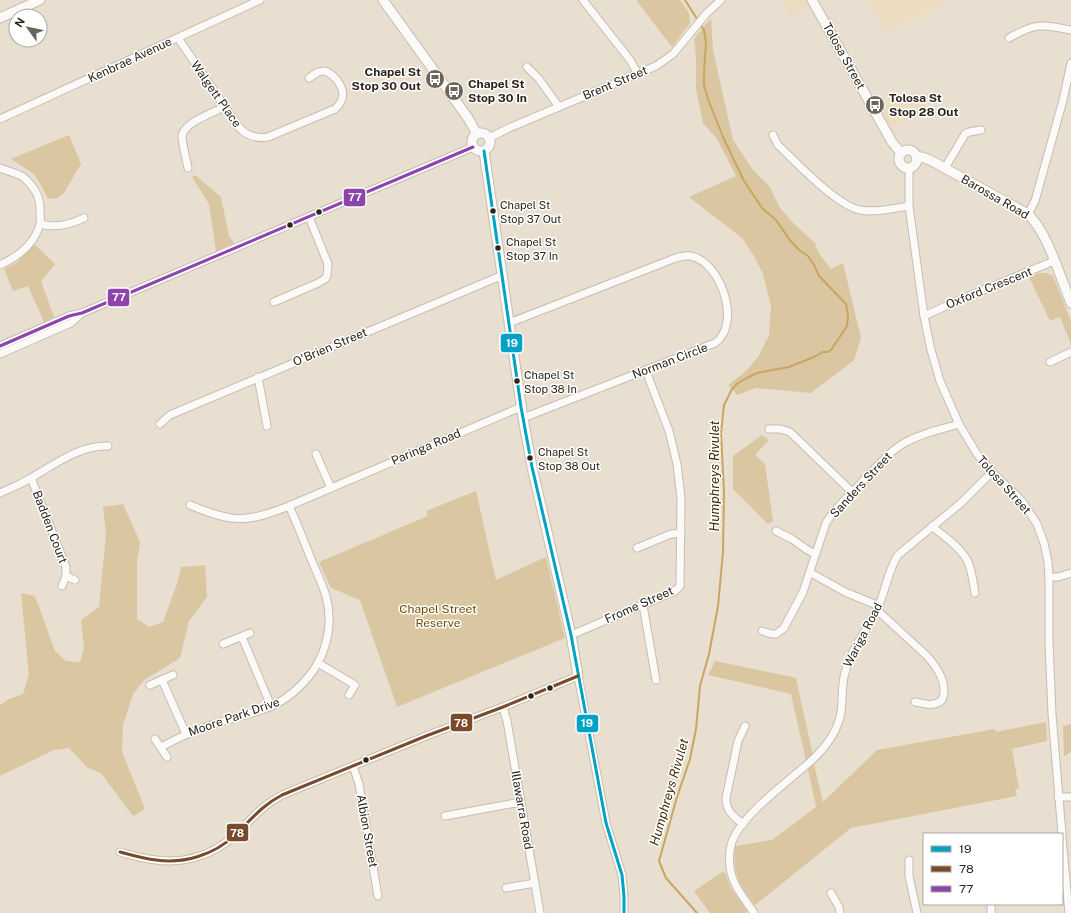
<svg xmlns="http://www.w3.org/2000/svg" width="1071" height="913" viewBox="0 0 1071 913" font-family="'Public Sans',sans-serif">
<rect width="100%" height="100%" fill="#e8dfd0"/>
<g fill="#ebdcc2">
<polygon points="782,0 804,0 808,8 789,16"/>
<polygon points="868,0 953,0 930,10 931,13 887,33"/>
<polygon points="917,90 929,111 891,127 879,107"/>
</g>
<g fill="#dac6a1">
<polygon points="636,0 680,0 689,13 690,23 672,47"/>
<polygon points="711,18 713,50 733,140 753,170 770,187 780,208 793,223 816,244 815,245 820,255 831,269 843,263 861,338 854,360 811,393 756,388 737,395 732,389 728,385 745,372 758,357 769,335 771,306 763,274 754,256 742,238 689,197 736,176 717,139 703,123 696,89 696,57 694,39"/>
<polygon points="69,135 81,164 64,193 58,198 48,199 42,187 34,174 11,159"/>
<polygon points="195,175 221,197 229,236 234,243 216,251 209,204 192,177"/>
<polygon points="35,245 55,264 41,281 54,317 44,322 28,286 13,291 4,269 16,263"/>
<polygon points="1040,273 1047,273 1053,276 1071,321 1071,344 1060,317 1050,321 1029,277"/>
<polygon points="762,435 769,440 755,455 765,464 773,521 768,524 733,489 733,456"/>
<polygon points="476,491 496,580 546,557 565,638 397,707 360,600 331,588 319,562 428,516 426,511"/>
<polygon points="123,504 140,542 137,563 137,619 149,627 163,622 178,581 181,567 205,565 207,597 189,621 180,658 144,680 133,694 123,725 122,752 145,809 133,816 101,773 88,768 69,748 54,750 0,776 0,705 9,699 23,694 29,675 21,593 35,596 55,651 66,661 80,662 84,648 81,620 99,607 106,534 103,507"/>
<polygon points="715,661 796,678 813,756 806,761 791,694 708,675"/>
<path d="M1046,722L1047,741L1012,749L1019,789H1015L1017,796L851,828L755,905C738,882 733,875 735,846L772,840L816,807L808,769L814,764L823,802L877,750L995,729L996,732Z"/>
<polygon points="1071,724 1071,752 1064,756 1063,726"/>
<polygon points="724,871 731,888 747,911 745,913 710,913 694,891"/>
</g>
<g fill="none" stroke-linecap="round" stroke-linejoin="round">
<polyline stroke="#c8a65f" stroke-width="2" points="685,0 704,30 706,43 704,71 704,85 708,99 723,137 744,181 762,208 776,220 789,239 799,250 808,256 814,265 819,276 846,304 848,315 847,326 831,350 828,352 823,352 814,357 789,367 757,373 747,378 738,383 732,389 724,405 721,433 724,492 723,552 718,606 709,654 700,686 696,729 690,759 677,797 659,861 666,878 697,913"/>
<g stroke="#c4beb1" stroke-width="9">
<g id="minor">
<polyline points="583,0 630,60 638,74"/>
<path d="M178,38L238,126C245,135 256,139 268,137L335,109C345,100 345,91 337,80C333,76 330,72 324,71L318,72L309,78"/>
<path d="M1009,38C1035,23 1042,24 1071,30"/>
<polyline points="527,67 539,79 559,107"/>
<polyline points="0,119 260,0"/>
<path d="M773,135L778,145C796,162 837,206 860,210C876,213 894,208 909,206"/>
<polyline points="489,138 509,128 656,66 673,54 706,14 721,0"/>
<path d="M0,168C7,171 17,173 23,177C34,186 41,197 40,212C40,216 41,220 40,224C35,244 17,257 0,265"/>
<path d="M188,168C186,158 183,147 182,137C182,123 213,113 224,107"/>
<polyline points="909,168 909,206 924,316 931,350 940,381 959,424 977,454 992,472 1022,501 1037,524 1044,543 1048,562 1049,577 1049,643 1052,714 1062,834"/>
<polyline points="945,168 965,134 969,132 981,130"/>
<polyline points="1028,214 1035,201 1063,100 1071,63"/>
<path d="M40,224C56,228 69,225 84,218"/>
<polyline points="274,302 318,283 325,279 327,276 328,264 309,217"/>
<polyline points="924,316 959,300 1054,261"/>
<path d="M509,323L673,259C679,257 684,255 691,256C721,262 742,324 715,343L523,418"/>
<polyline points="0,346 69,316 82,313 473,147"/>
<polyline points="0,354 71,323 82,313"/>
<polyline points="1050,362 1071,352"/>
<polyline points="258,377 267,426"/>
<polyline points="160,424 170,415 503,275"/>
<polyline points="769,429 780,429 790,432 852,492"/>
<polyline points="316,454 331,488"/>
<polyline points="31,478 66,567 66,576 62,586"/>
<path d="M0,493C11,488 21,484 31,478C55,464 80,445 108,446"/>
<path d="M190,505C233,523 246,523 289,506L521,407"/>
<path d="M932,526C944,537 961,547 968,562C972,571 973,582 975,593"/>
<polyline points="776,531 792,539 806,549 815,554"/>
<polyline points="637,548 671,534 681,533"/>
<polyline points="811,573 845,592 879,606"/>
<polyline points="66,576 75,580"/>
<polyline points="1049,577 1058,577 1071,573"/>
<polyline points="643,605 656,680"/>
<path d="M877,610L927,656C937,667 949,685 942,700C934,707 925,704 915,702"/>
<path d="M762,631L772,634H776L784,628L803,592L826,523C835,508 849,496 861,483C875,469 888,452 906,442C922,433 942,429 959,424"/>
<polyline points="571,635 675,591 680,586 681,498 677,464 669,431 646,371"/>
<polyline points="242,637 271,706"/>
<polyline points="223,644 250,633"/>
<polyline points="318,663 355,685 349,695"/>
<polyline points="162,680 186,734"/>
<polyline points="150,685 173,675"/>
<polyline points="503,707 507,721 540,913"/>
<polyline points="155,739 167,757"/>
<path d="M161,747C178,738 195,730 214,724C233,718 253,714 272,706C289,698 302,686 313,671C328,649 333,621 326,596C322,583 316,571 311,559C304,541 297,523 289,506"/>
<polyline points="353,766 359,784 378,896"/>
<polyline points="1058,797 1071,797"/>
<polyline points="445,816 521,802"/>
<path d="M743,824C733,816 726,811 726,798L738,741L745,726"/>
<polyline points="1062,838 1069,913"/>
<path d="M120,852C131,855 144,859 156,860C184,864 214,855 235,835C251,820 261,806 282,795L426,736L503,707L578,676L606,823L622,875L624,896V913"/>
<polyline points="909,860 909,876 917,913"/>
<polyline points="506,888 535,883"/>
<polyline points="831,893 839,907 840,913"/>
<polyline points="991,904 991,913"/>
<path d="M754,913C747,902 737,891 733,879C729,869 728,853 732,842C741,815 789,781 811,761C825,748 838,732 841,712C843,698 841,683 846,669C852,647 869,628 878,607C886,590 888,570 898,555L961,503L992,472"/>
</g>
</g>
<g stroke="#c4beb1" stroke-width="11">
<g id="tertiary">
<polyline points="383,0 468,118 477,134"/>
<polyline points="812,0 869,101 892,142 901,153"/>
<polyline points="0,18 40,0"/>
<circle cx="481" cy="142" r="9"/>
<circle cx="908" cy="159" r="9"/>
<polyline points="484,151 523,418 532,467 571,635 578,676"/>
<path d="M916,157H922L932,161L1028,214C1048,233 1060,277 1071,303"/>
</g>
</g>
<use href="#minor" stroke="#fcfaf8" stroke-width="7"/>
<use href="#tertiary" stroke="#fcfaf8" stroke-width="9"/>
<g stroke="#fff" stroke-width="6">
<polyline id="bus-1" points="484,151 521,407 532,467 571,635 606,823 622,875 624,896 624,913"/>
</g>
<g stroke="#fff" stroke-width="6">
<path id="bus-2" d="M120,852C131,855 144,859 156,860C184,864 214,855 235,835C251,820 261,806 282,795L426,736L503,707L578,676"/>
</g>
<g stroke="#fff" stroke-width="6">
<polyline id="bus-3" points="0,346 69,316 82,313 473,147"/>
</g>
<use href="#bus-1" stroke="#02a2c5" stroke-width="3"/>
<use href="#bus-2" stroke="#7a4b2a" stroke-width="3"/>
<use href="#bus-3" stroke="#8e44ad" stroke-width="3"/>
</g>
<defs>
<g id="bus-disc" transform="scale(1)"><circle r="9.5" fill="#6c6559" stroke="#fff"/><path d="M-5-6H5V4H4V6H2V4H-2V6H-4V4H-5ZM-3.5-4V0h7V-4ZM-3.5 1.2v1.5H-2V1.2ZM2 1.2v1.5H3.5V1.2Z" fill="#fff"/></g>
</defs>
<g fill-rule="evenodd">
<use href="#bus-disc" x="435" y="79"/>
<use href="#bus-disc" x="454" y="91"/>
<use href="#bus-disc" x="875" y="105"/>
</g>
<g fill="#2a2419" stroke="#fff" stroke-width="1.5">
<circle cx="493" cy="211" r="3.5"/>
<circle cx="319" cy="212" r="3.5"/>
<circle cx="290" cy="225" r="3.5"/>
<circle cx="498" cy="248" r="3.5"/>
<circle cx="517" cy="381" r="3.5"/>
<circle cx="530" cy="458" r="3.5"/>
<circle cx="550" cy="688" r="3.5"/>
<circle cx="531" cy="696" r="3.5"/>
<circle cx="366" cy="760" r="3.5"/>
</g>
<g text-anchor="middle" dominant-baseline="central" stroke-width="3" stroke-linejoin="round" paint-order="stroke">
<g font-size="11" fill="#2a2419" stroke="#fff" text-anchor="start">
<text x="500" y="205">Chapel St<tspan x="500" dy="14">Stop 37 Out</tspan></text>
<text x="506" y="242">Chapel St<tspan x="506" dy="14">Stop 37 In</tspan></text>
<text x="524" y="375">Chapel St<tspan x="524" dy="14">Stop 38 In</tspan></text>
<text x="538" y="452">Chapel St<tspan x="538" dy="14">Stop 38 Out</tspan></text>
</g>
<g font-size="12" fill="#2a2419" stroke="#fff">
<text transform="translate(844 56) rotate(61)">Tolosa Street</text>
<text transform="translate(130 60) rotate(-25)">Kenbrae Avenue</text>
<text transform="translate(615 83) rotate(-23)">Brent Street</text>
<text transform="translate(216 94) rotate(55)">Walgett Place</text>
<text transform="translate(995 197) rotate(30)">Barossa Road</text>
<text transform="translate(989 288) rotate(-22)">Oxford Crescent</text>
<text transform="translate(330 347) rotate(-23)">O'Brien Street</text>
<text transform="translate(670 361) rotate(-21)">Norman Circle</text>
<text transform="translate(426 447) rotate(-23)">Paringa Road</text>
<text transform="translate(861 485) rotate(-47)">Sanders Street</text>
<text transform="translate(1004 485) rotate(48)">Tolosa Street</text>
<text transform="translate(50 527) rotate(69)">Badden Court</text>
<text transform="translate(639 605) rotate(-24)">Frome Street</text>
<text transform="translate(863 635) rotate(-63)">Wariga Road</text>
<text transform="translate(234 717) rotate(-19)">Moore Park Drive</text>
<text transform="translate(522 810) rotate(80)">Illawarra Road</text>
<text transform="translate(367 831) rotate(80)">Albion Street</text>
</g>
<g font-size="12" font-weight="bold" fill="#2a2419" stroke="#fff" text-anchor="start">
<text x="421" y="72" text-anchor="end">Chapel St<tspan x="421" dy="14">Stop 30 Out</tspan></text>
<text x="468" y="84">Chapel St<tspan x="468" dy="14">Stop 30 In</tspan></text>
<text x="889" y="98">Tolosa St<tspan x="889" dy="14">Stop 28 Out</tspan></text>
</g>
<g font-size="12" fill="#6c4e01" stroke="#fff">
<text x="438" y="609">Chapel Street<tspan x="438" dy="14">Reserve</tspan></text>
</g>
<g font-size="13" font-style="italic" fill="#402e04" stroke="#fff">
<text transform="translate(714 476) rotate(-90)">Humphreys Rivulet</text>
<text transform="translate(669 792) rotate(-74)">Humphreys Rivulet</text>
</g>
</g>
<g stroke="#fff" stroke-width="1.5">
<rect x="343" y="188" width="23" height="19" rx="4" fill="#8e44ad"/>
<rect x="107" y="288" width="23" height="19" rx="4" fill="#8e44ad"/>
<rect x="500" y="333" width="23" height="20" rx="4" fill="#02a2c5"/>
<rect x="450" y="713" width="23" height="19" rx="4" fill="#7a4b2a"/>
<rect x="576" y="714" width="23" height="19" rx="4" fill="#02a2c5"/>
<rect x="226" y="823" width="23" height="19" rx="4" fill="#7a4b2a"/>
</g>
<g font-size="11" text-anchor="middle" font-weight="bold" fill="#fff">
<text x="355" y="201">77</text>
<text x="119" y="301">77</text>
<text x="512" y="347">19</text>
<text x="461" y="727">78</text>
<text x="587" y="727">19</text>
<text x="237" y="837">78</text>
</g>
<rect x="923" y="833" width="140" height="72" fill="#ffffff" stroke="#aaa7a3"/>
<rect x="931" y="846" width="20" height="6" fill="#02a2c5" stroke="#aaa7a3"/>
<text x="959" y="853" font-size="12" fill="#2a2419">19</text>
<rect x="931" y="866" width="20" height="6" fill="#7a4b2a" stroke="#aaa7a3"/>
<text x="959" y="873" font-size="12" fill="#2a2419">78</text>
<rect x="931" y="886" width="20" height="6" fill="#8e44ad" stroke="#aaa7a3"/>
<text x="959" y="893" font-size="12" fill="#2a2419">77</text>
<g transform="translate(28 28) rotate(303)"><circle r="19" fill="#ffffff" stroke="#aaa7a3"/>
<path d="M0-3L7 15L0 10L-7 15Z" fill="#6c6559"/>
<text y="-6" font-size="11" font-weight="bold" text-anchor="middle" fill="#2a2419">N</text>
</g>
</svg>
